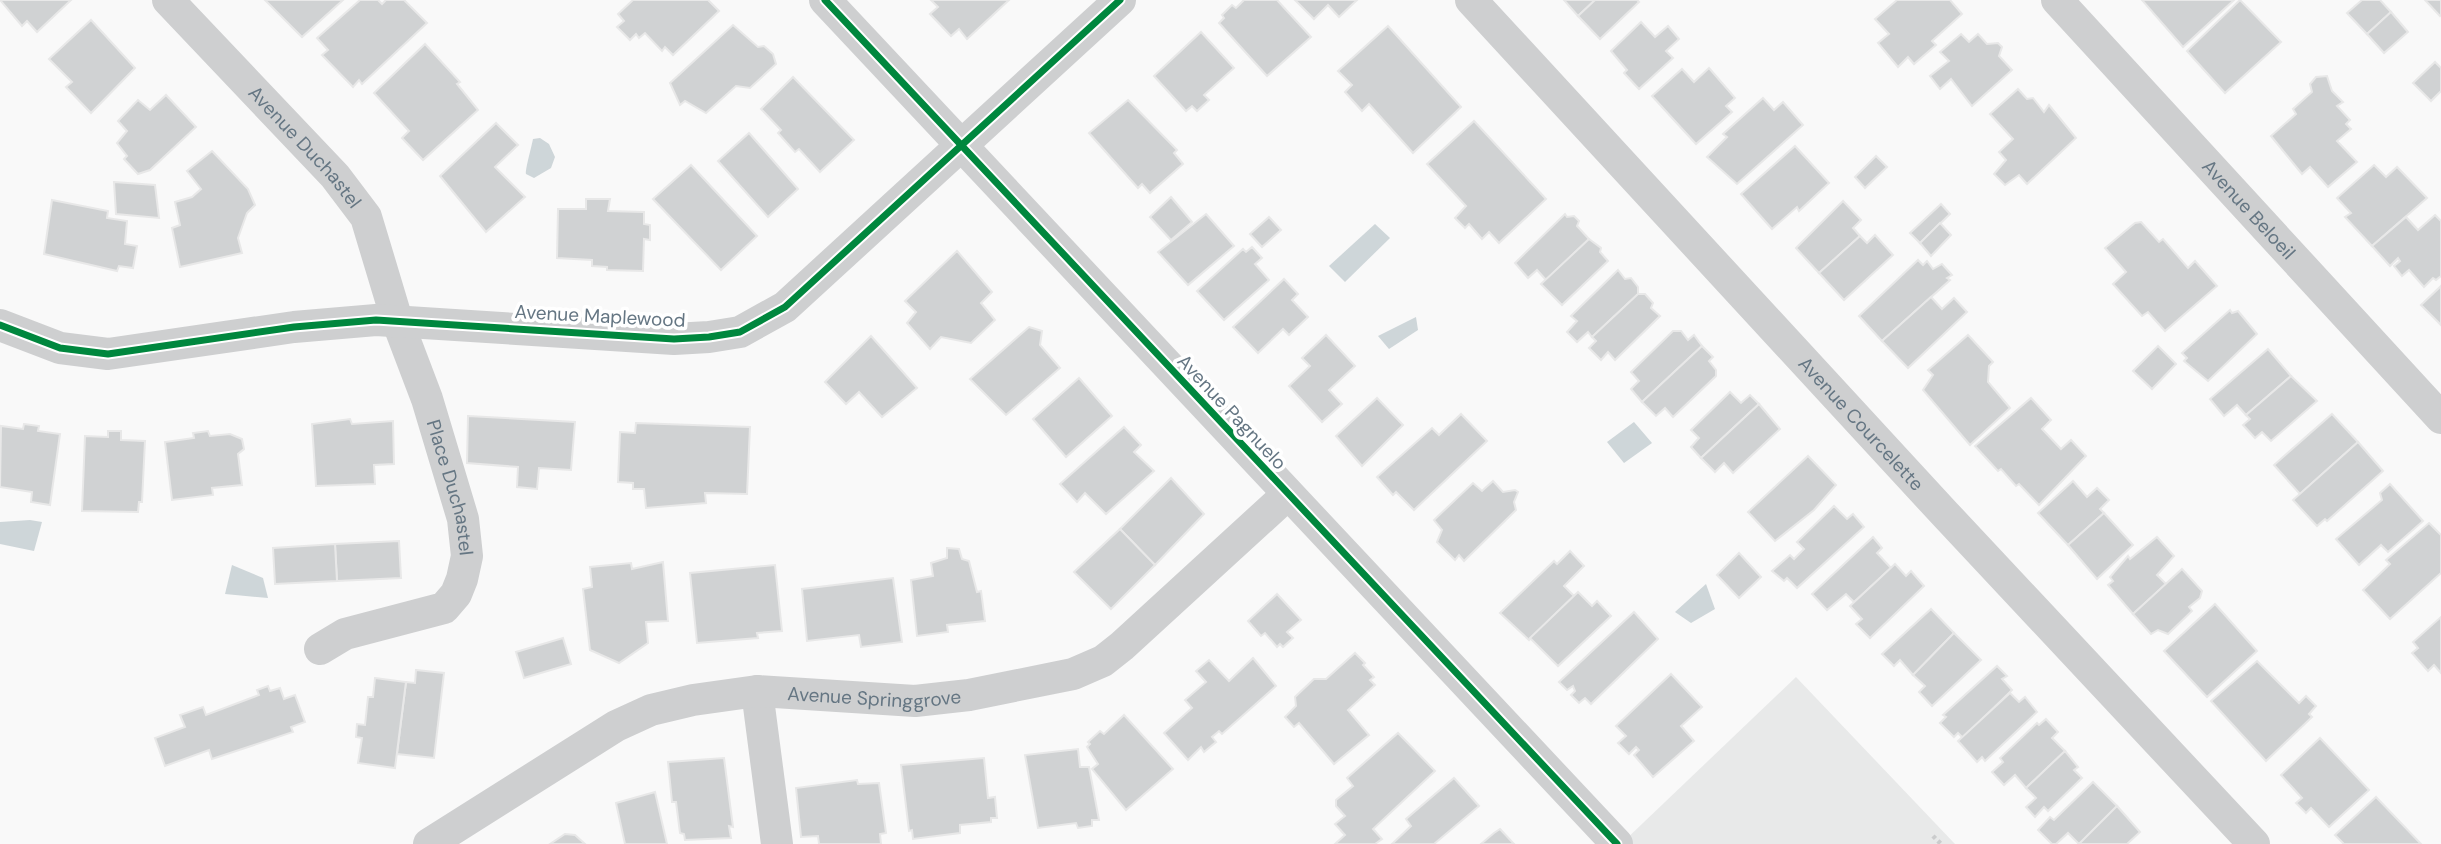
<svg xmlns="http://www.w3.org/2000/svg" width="2441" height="844" viewBox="0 0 2441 844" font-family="'DM Sans',sans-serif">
<rect width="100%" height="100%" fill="#f9f9f9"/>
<polygon fill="#e8e9e9" points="1796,677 1955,844 1621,844"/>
<g fill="#ced6d9">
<path d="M540,138L549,144L555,157L551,168L534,178L526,174C525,170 532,145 533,139Z"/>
<polygon points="1375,224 1390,238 1345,282 1329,266"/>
<polygon points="1416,317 1418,330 1389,349 1378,336"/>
<polygon points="1634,422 1652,443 1624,463 1607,442"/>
<polygon points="30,520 42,522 34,551 0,544 0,522"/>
<polygon points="232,565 263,578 268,598 225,594"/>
<polygon points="1706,584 1715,609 1691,623 1675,612"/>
</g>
<g fill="#d0d2d3" stroke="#e8e8e8" stroke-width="2">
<polygon points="0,0 71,0 37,32 27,21 22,26"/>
<polygon points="265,0 343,0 302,37"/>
<polygon points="360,0 378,0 382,4 386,0 404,0 427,23 362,84 359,80 353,87 322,55 328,50 317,38"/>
<polygon points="633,0 708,0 719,11 673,55 665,47 662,51 645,33 639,38 636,34 630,40 617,27 624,21 618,14"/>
<polygon points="931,0 1009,0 967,39 959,29 951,36 930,14 938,7"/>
<polygon points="1244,0 1277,0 1311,37 1267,76 1219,23 1224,18 1222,15 1232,5 1236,8"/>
<polygon points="1295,0 1357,0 1339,17 1328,5 1314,19"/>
<polygon points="1564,0 1595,0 1578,16"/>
<polygon points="1595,0 1637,0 1639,2 1600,39 1578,16"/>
<polygon points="1897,0 1950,0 1962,14 1932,41 1936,45 1914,64 1908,57 1898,67 1878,43 1889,34 1875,19"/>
<polygon points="2142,0 2234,0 2183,47"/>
<polygon points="2240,0 2281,42 2225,93 2187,51"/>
<polygon points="2362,0 2380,0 2391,12 2367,34 2347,13"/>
<polygon points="2425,0 2441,0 2441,15 2440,16"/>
<polygon points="2391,12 2408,32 2384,53 2367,34"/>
<polygon points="91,20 135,68 91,113 66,87 72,82 49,59"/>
<polygon points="1641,22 1655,37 1668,26 1679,39 1666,51 1673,58 1639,89 1624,73 1627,70 1611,51"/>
<polygon points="733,25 758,47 764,46 773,54 776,64 750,88 736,86 706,113 685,101 680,105 670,83"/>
<polygon points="1388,26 1461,107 1413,153 1369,104 1362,111 1345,92 1352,85 1338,71"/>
<polygon points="1201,32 1234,68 1204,95 1209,100 1197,111 1192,106 1186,111 1154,76"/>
<polygon points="1961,34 1969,42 1978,34 1987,44 1998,43 2002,47 1999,56 2012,70 1972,106 1951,79 1940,89 1930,76 1949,61 1940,52"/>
<polygon points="425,44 460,82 457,84 478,110 423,160 402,138 409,131 374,93"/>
<polygon points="2435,62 2441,68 2441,91 2431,101 2413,83"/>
<polygon points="1709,68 1735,98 1726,106 1732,112 1696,144 1652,96 1682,69 1694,82"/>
<polygon points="2327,76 2332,91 2343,102 2337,106 2350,120 2346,124 2351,129 2337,141 2357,162 2328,187 2310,167 2302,174 2271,136 2296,114 2293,109 2312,92 2310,84 2316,77"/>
<polygon points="793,77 854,140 820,172 799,149 795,152 778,133 781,130 761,109"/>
<polygon points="2018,89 2027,99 2033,98 2044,112 2049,105 2076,138 2027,184 2019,175 2005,185 1994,174 2006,160 1999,152 2013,139 1990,114"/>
<polygon points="166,95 196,127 150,170 138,174 124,159 127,156 117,143 127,131 118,121 138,100 150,110"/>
<polygon points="1763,98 1774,110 1783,102 1803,125 1737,184 1707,157 1727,137 1723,134"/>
<polygon points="1128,100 1177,150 1174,153 1183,164 1150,193 1142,184 1138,188 1089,133"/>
<polygon points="1474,121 1546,199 1499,243 1489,232 1482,239 1469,224 1465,228 1455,218 1466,206 1427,164"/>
<polygon points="496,123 518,145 495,167 525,197 486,232 440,176"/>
<polygon points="749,133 798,189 768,217 718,161"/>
<polygon points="1795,146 1829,183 1799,211 1797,207 1772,229 1741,194"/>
<polygon points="212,151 248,189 255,205 247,213 238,238 242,253 180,267 172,228 180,225 175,202 192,197 201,189 187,171"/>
<polygon points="1876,156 1887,167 1865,188 1855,177"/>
<polygon points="691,165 757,236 721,270 653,199"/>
<polygon points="2374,165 2386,177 2397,167 2427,198 2372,246 2345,217 2351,213 2337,198"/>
<polygon points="114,182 155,185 159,218 116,214"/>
<polygon points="1171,197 1192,222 1171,240 1150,217"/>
<polygon points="586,199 610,199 608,211 644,212 644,224 650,225 650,240 644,239 643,271 607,270 607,267 592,266 592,260 557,258 558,209 586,209"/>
<polygon points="52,200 108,211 107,218 127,221 125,244 137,246 133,268 119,266 117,271 44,254"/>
<polygon points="1843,201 1861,220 1853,228 1860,236 1819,273 1796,248"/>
<polygon points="1941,204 1950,214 1920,243 1910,233"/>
<polygon points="1206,214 1234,246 1188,285 1158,252"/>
<polygon points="1565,214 1567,217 1574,216 1579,221 1577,226 1589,239 1546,280 1537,270 1528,278 1515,263"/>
<polygon points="2435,215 2441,221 2441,276 2436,280 2433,278 2424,287 2409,270 2402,276 2394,266 2400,261 2398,258 2390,266 2372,246 2406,217 2418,230"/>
<polygon points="1269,217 1281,230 1262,247 1250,234"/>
<polygon points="2141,222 2159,242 2163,239 2188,268 2195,261 2217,286 2165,331 2148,312 2142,316 2113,284 2126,272 2105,248 2135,223"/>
<polygon points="1940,223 1951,235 1931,256 1920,243"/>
<polygon points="1875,235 1893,255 1844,300 1819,273 1860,236 1867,243"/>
<polygon points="1589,239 1601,248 1600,252 1608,261 1562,305 1541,284"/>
<polygon points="1252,247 1262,258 1255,264 1269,280 1224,320 1197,291 1243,249 1246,252"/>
<polygon points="957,251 992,292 981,303 995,320 971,343 941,337 930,349 907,323 916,312 905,301"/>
<polygon points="1918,260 1923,265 1927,261 1933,269 1942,264 1952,275 1947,278 1950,280 1882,341 1859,316"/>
<polygon points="1618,270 1625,279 1631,278 1638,287 1638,294 1592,337 1588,332 1577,342 1567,332 1577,321 1571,316"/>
<polygon points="1284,279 1298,294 1292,300 1308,317 1289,335 1283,329 1258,353 1233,327"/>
<polygon points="2441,286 2441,325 2421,305"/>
<polygon points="1638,294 1645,294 1653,303 1651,308 1660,316 1615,360 1608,352 1601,360 1589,348 1596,341 1592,337"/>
<polygon points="1931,297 1942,309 1954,298 1967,312 1908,368 1882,341"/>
<polygon points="2230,310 2232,313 2238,311 2257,334 2208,381 2184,361 2187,358 2182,353"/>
<polygon points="1029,327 1042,331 1040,345 1060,368 1006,415 970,379"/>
<polygon points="1673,331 1681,331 1688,340 1694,335 1702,346 1642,402 1631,389 1639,381 1631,372"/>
<polygon points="1326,335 1355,366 1329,390 1342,404 1322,422 1289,386 1310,366 1302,358"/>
<polygon points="1968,335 1993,362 1989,366 1988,382 2010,408 1970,445 1923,390 1933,375 1928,370"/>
<polygon points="871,336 917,388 882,417 859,392 846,404 825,382"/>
<polygon points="1702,346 1713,357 1709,361 1716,370 1716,376 1673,417 1665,408 1656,416 1642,402"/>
<polygon points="2158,346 2176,364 2152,389 2133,371"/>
<polygon points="2268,349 2291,376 2246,415 2237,405 2224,416 2210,399"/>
<polygon points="2291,376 2317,401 2271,441 2262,432 2255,438 2243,425 2250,419 2246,415"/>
<polygon points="1079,378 1112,416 1066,457 1033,419"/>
<polygon points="1730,392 1741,403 1750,395 1759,404 1701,458 1691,447 1699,438 1691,430"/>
<polygon points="1377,398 1403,425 1362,466 1336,436"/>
<polygon points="2031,398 2051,420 2042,429 2061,449 2071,440 2086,456 2039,505 2019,484 2016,486 2001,469 1998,471 1975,446"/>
<polygon points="1759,404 1780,429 1733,473 1724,463 1715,472 1701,458"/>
<polygon points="1461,414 1487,441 1414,510 1396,492 1393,495 1377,477 1432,428 1439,435"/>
<polygon points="2332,414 2358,442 2300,494 2274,465"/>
<polygon points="468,416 575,422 571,470 539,468 537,489 517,487 518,467 467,463"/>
<polygon points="350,419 352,424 393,421 394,464 374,465 375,484 316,486 312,424"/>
<polygon points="636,423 750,427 747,494 705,493 706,503 646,508 644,489 633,489 633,483 618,482 620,432 635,433"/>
<polygon points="24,424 39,426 38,431 60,434 50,505 31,502 32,492 0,487 1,426 23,429"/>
<polygon points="1124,427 1141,445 1134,452 1154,471 1106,514 1085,493 1077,502 1060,484"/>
<polygon points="108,431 121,431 121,440 145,441 142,502 139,502 138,512 82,511 85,436 108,437"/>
<polygon points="208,431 210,436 230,434 242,439 244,449 238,454 242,485 212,488 213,495 172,500 165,442 194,438 193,433"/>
<polygon points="2358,442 2383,471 2327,521 2325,519 2317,526 2293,500"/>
<polygon points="1808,456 1836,485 1814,510 1775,541 1748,512"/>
<polygon points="1171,478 1204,514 1155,565 1120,529"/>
<polygon points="1493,481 1503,492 1515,490 1518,492 1514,502 1516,510 1464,561 1459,555 1455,560 1437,542 1442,530 1434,520 1473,483 1482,491"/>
<polygon points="2073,481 2087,497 2097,488 2109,500 2100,509 2104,513 2068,545 2038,513"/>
<polygon points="2390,484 2423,521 2388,552 2381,545 2359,565 2336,539 2382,500 2380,493"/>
<polygon points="1834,506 1847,519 1853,514 1864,527 1797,588 1787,578 1784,581 1772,571 1790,555 1794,559 1804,549 1797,542"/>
<polygon points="2104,513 2133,545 2097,579 2068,545"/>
<polygon points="2429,523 2441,535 2441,573 2390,619 2363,590 2390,564 2386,560"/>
<polygon points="1120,529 1155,565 1111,609 1074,572"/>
<polygon points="1873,537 1882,548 1877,553 1891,568 1854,602 1846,594 1827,610 1812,594"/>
<polygon points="2157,537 2174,556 2157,575 2166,584 2133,614 2108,585 2113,581 2110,577 2128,556 2130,559"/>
<polygon points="399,541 401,578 337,581 335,544"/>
<polygon points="335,544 337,581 275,584 273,548"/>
<polygon points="947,548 959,549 962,559 969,561 977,592 981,591 985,621 947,625 948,632 917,636 911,580 933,576 931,563 947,558"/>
<polygon points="1570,551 1584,566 1564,586 1574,596 1529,640 1500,613 1554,561 1557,564"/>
<polygon points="1739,553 1761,577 1739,598 1717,575"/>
<polygon points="663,562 668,621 646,622 648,643 619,663 590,650 583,589 592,587 590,567 631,563 632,569"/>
<polygon points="1895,564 1906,576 1911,571 1924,586 1870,638 1856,624 1862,619 1850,606"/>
<polygon points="775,565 782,631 757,633 758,638 697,643 690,573"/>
<polygon points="2182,569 2202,591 2200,598 2189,607 2192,611 2168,634 2158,630 2151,634 2133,614"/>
<polygon points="893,578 902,642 861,647 859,635 807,641 802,589"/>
<polygon points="1578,592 1592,606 1597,601 1611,616 1558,666 1530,638"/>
<polygon points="1277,594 1301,620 1287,632 1293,638 1283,647 1280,644 1277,647 1265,633 1261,636 1248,621"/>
<polygon points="2215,604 2257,651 2207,697 2164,651"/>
<polygon points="1931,609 1954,633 1913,675 1900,660 1894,666 1882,654"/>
<polygon points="1634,612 1658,639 1591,704 1585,698 1579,703 1571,695 1575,691 1573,686 1567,690 1559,682"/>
<polygon points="2441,617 2441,673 2434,665 2428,671 2412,653 2418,648 2413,642"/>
<polygon points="1954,633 1981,660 1932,706 1919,692 1925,686 1913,675"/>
<polygon points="563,638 571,664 524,678 516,652"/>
<polygon points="1355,653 1365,663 1363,665 1374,677 1370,680 1375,685 1348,710 1369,735 1334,764 1299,723 1294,727 1285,717 1296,706 1295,697 1314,679 1326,679"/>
<polygon points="1253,658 1276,686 1222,734 1219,731 1212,737 1216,742 1204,752 1201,747 1188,760 1164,733 1192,708 1185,700 1206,682 1196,671 1209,660 1229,681"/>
<polygon points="2257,661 2299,703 2306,696 2316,706 2309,714 2312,717 2266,761 2211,701"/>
<polygon points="1997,666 2007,676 2002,679 2012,690 1963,738 1958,733 1954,737 1940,723 1946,717 1943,715"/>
<polygon points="416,670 444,673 434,758 397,754 406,682 415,683"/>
<polygon points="1671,674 1702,707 1681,726 1694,741 1653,777 1634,755 1639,750 1636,747 1629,754 1618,743 1626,736 1616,726"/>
<polygon points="375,678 406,682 395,768 358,763 362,738 356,737 357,724 365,725 368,697 373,697"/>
<polygon points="268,686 270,691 280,688 284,699 295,695 305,722 291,727 293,732 212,759 209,750 165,766 155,738 185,727 180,715 203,707 206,715 259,695 257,690"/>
<polygon points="2010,693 2019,702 2025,697 2037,712 1985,761 1982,757 1977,762 1958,741"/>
<polygon points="1124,715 1173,769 1126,810 1092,769 1098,764 1087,747 1090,744 1088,742 1100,731 1104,734"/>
<polygon points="2046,719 2058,732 2052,738 2065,751 2026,788 2015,775 2004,785 1992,772 2003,762 2000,758 2037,723 2039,725"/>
<polygon points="1398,733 1435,771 1373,829 1382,839 1375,844 1335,844 1345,835 1335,824 1345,816 1336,806 1336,800 1353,786 1347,778"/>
<polygon points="2320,738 2369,790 2329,827 2311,808 2306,813 2296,803 2302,798 2281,775"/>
<polygon points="1078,749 1080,767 1089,767 1099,820 1092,820 1092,826 1078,828 1076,823 1038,828 1025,755"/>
<polygon points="2065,751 2078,767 2074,770 2082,778 2048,811 2044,807 2035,817 2026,807 2036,798 2026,788"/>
<polygon points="724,758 733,827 729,826 731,838 685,840 684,834 680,833 676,802 672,802 668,762"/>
<polygon points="984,758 988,798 995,797 997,818 991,818 991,822 960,825 960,833 913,839 912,830 909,831 901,765"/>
<polygon points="1454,778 1479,806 1434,844 1392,844 1411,826 1406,819"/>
<polygon points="857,780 858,784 879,783 886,833 880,834 881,844 819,844 818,836 801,837 796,788"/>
<polygon points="2093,782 2117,806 2079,844 2068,833 2056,844 2052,844 2038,830 2050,817 2054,820"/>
<polygon points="655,792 667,844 625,844 616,803"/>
<polygon points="2376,797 2421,844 2344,844 2335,835"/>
<polygon points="2117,806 2140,832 2127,844 2079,844"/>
<polygon points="1500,829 1514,844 1481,844 1494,833"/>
<polygon points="565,834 575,835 585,844 550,844"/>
</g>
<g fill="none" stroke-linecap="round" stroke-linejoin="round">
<polyline stroke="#cbcccd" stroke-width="4.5" stroke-dasharray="3.5 3.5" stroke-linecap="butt" points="1933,836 1941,844"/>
<g stroke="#cecfd0" stroke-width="32">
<path id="s1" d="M168,0L335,176L366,217L397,320L427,399L463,519L467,556L462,579L456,594L444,608L345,634L320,649"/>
<polyline points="825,0 1617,844"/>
<path id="s2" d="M1471,0L1945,514L2254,844"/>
<path id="s3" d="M2057,0L2441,418"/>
<polyline points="0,325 60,348 108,354 294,327 376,320 674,339 709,337 740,332 785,307 1120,0"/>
<polyline points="757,691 777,844"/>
<path id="s4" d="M429,844L616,726L651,710L693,700L757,691L915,701L969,695L1073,674L1103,661L1122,646L1288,494"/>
</g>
<g stroke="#fff" stroke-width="11">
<g id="cycleway">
<polyline points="825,0 1617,844"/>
<polyline points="0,325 60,348 108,354 294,327 376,320 674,339 709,337 740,332 785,307 1120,0"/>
</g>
</g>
<use href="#cycleway" stroke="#00873e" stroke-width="7"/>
</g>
<g text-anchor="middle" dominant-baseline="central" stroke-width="7" stroke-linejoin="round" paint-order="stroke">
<g font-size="19" fill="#657683" stroke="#fff">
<text stroke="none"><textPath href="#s1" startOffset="201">Avenue Duchastel</textPath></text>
<text stroke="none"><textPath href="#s3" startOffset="284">Avenue Beloeil</textPath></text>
<text transform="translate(600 316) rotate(3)">Avenue Maplewood</text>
<text transform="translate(1232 412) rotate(47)">Avenue Pagnuelo</text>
<text stroke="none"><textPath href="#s2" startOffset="576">Avenue Courcelette</textPath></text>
<text stroke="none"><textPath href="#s1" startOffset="578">Place Duchastel</textPath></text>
<text stroke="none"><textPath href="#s4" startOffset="485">Avenue Springgrove</textPath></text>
</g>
</g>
</svg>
